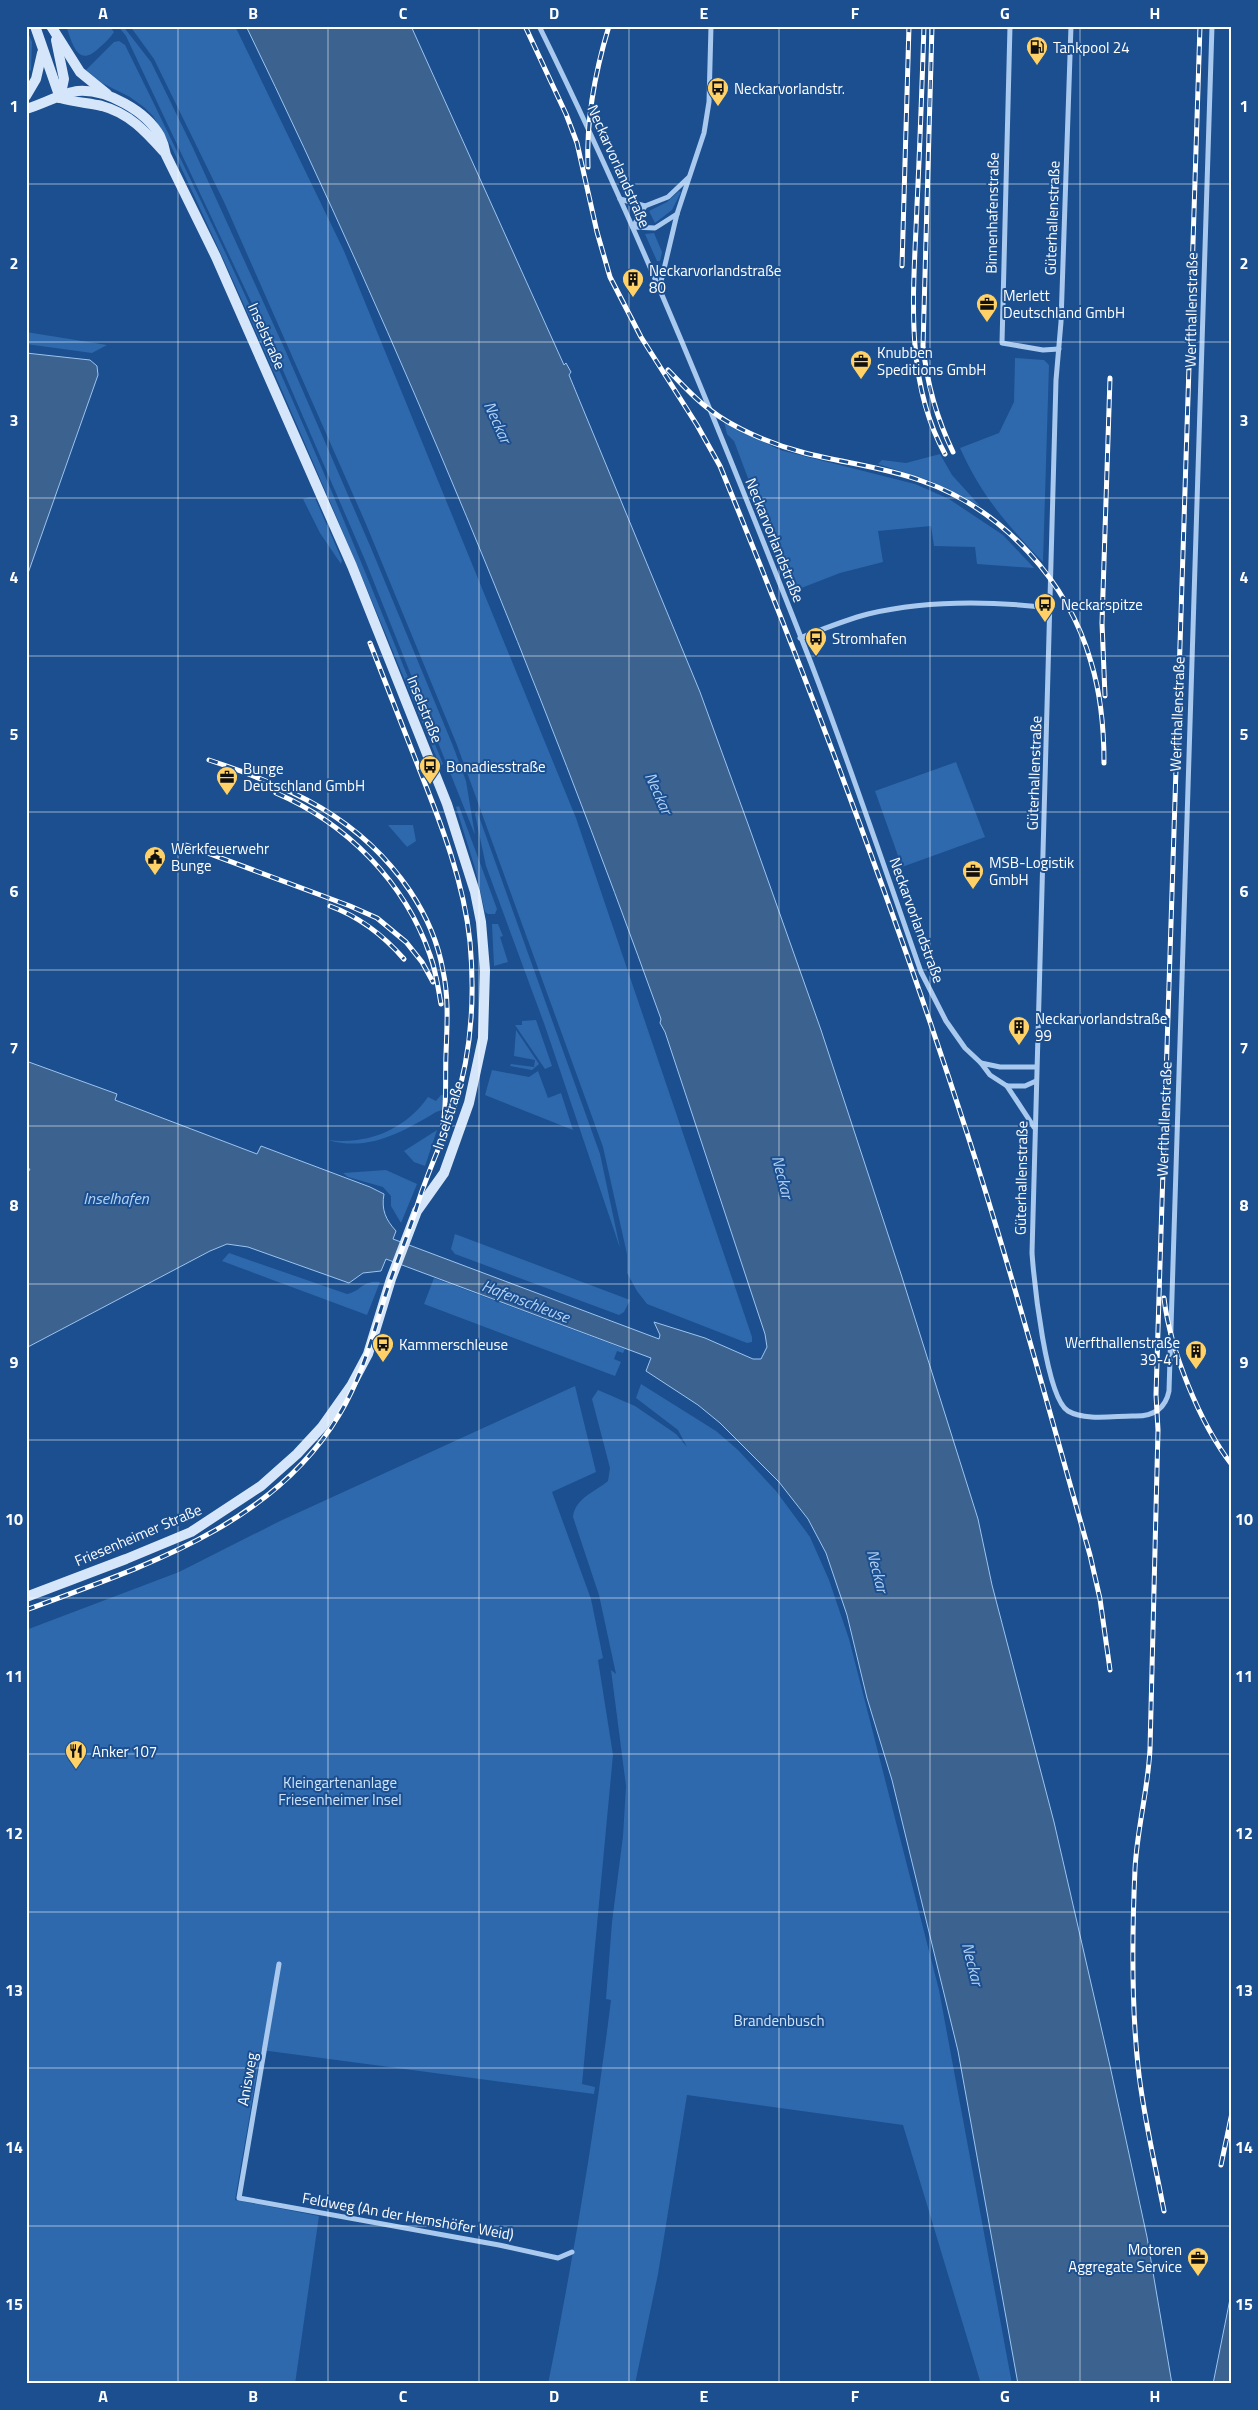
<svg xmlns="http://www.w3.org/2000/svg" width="1258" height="2410" viewBox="0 0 1258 2410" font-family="'Titillium Web',sans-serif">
<rect width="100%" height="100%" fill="#1b4f8f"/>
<g fill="#2e69ad">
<path d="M66,26H109L114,32C110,38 105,43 100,47C78,69 73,45 66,26Z"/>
<polygon points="118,26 123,26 151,62 193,148 286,352 371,548 453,746 466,781 475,835 365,560 279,361 126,36"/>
<polygon points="130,26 235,26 344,251 576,818 752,1337 752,1342 747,1343 647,1304 637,1291 627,1273 627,1254 603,1147 457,745 366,524 225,204 154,59"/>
<polygon points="26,28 32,42 31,71 26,69"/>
<path d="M119,41L125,45C177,150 228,256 276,363C335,495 389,630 443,764L440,766C355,557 267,350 171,146L153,116L145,108L130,97L102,83L86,70L114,42Z"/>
<polygon points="679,191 681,192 672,210 655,223 649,211 667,202"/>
<polygon points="654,233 662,252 660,261 657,261 645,234"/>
<polygon points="26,332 107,345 92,353 26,344"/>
<path d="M1015,358L1044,360L1049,365L1043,562C1007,525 981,495 960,448L999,433L1014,402Z"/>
<polygon points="724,422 780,450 915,484 949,499 1003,535 1034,568 977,564 975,547 934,546 931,526 878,531 883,562 840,573 791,592 734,441 727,434"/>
<polygon points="940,454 952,475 980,506 928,480 878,464 882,460 906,463"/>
<polygon points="310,497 315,498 342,560 341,564 320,533 303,499"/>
<polygon points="956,762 985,837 902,867 875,791"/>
<polygon points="459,806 497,909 495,914 488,914 485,912 475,868 456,807"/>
<polygon points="477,811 600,1154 620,1248 545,1026 486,866 475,814"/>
<polygon points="388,825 413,825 416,841 407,847"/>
<polygon points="492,924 498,924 503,936 500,937 508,962 494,966"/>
<polygon points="536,1020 552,1066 545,1069 515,1025 522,1025 522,1021"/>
<polygon points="516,1030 539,1064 532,1070 510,1066 511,1064 534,1067 535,1060 514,1056"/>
<polygon points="492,1070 529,1077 538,1071 548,1098 561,1093 573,1130 485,1095"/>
<path d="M441,1095H443L442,1110L436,1112C403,1132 368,1152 328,1140C367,1145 405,1130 428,1097L436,1101Z"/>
<polygon points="437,1130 425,1166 414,1162 404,1151"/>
<polygon points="386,1170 417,1184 401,1223 391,1206 391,1196 383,1187 348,1177 343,1173"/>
<polygon points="455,1234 630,1300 624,1312 619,1315 455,1254 451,1249"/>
<path d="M229,1253L347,1294C362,1291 362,1280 380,1282L367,1315L222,1261Z"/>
<polygon points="434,1278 625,1349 623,1353 617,1351 614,1359 621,1362 615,1376 424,1304"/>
<path d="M641,1384L716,1431L738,1450L776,1491L810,1537L829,1580L849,1639L939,1990L1012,2384H981L903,2125L687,2095L658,2274L635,2384H548C574,2256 595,2129 611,2000L606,1999L612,1922L623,1836L626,1786L611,1670L616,1674L599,1595L573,1517C575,1498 595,1492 608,1481L610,1468L592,1399L598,1390L635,1406L676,1434L687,1447L678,1430L636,1398Z"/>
<polygon points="575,1386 596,1472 552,1492 591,1599 603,1658 598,1660 613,1755 582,2084 595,2087 594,2094 261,2050 235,2200 319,2216 295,2384 26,2384 26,1630 179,1572 280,1521"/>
</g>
<g fill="#3c6290" stroke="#9cc4f0">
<path d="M246,26H411L564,365L566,363L571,372L569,375L700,692L748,824L821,1030L901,1274L978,1519L992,1585L1054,1822L1110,2066L1147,2237L1172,2384H1018L958,2051L892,1780L867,1698L847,1615L826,1553L808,1519L779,1482L720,1423L698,1405L646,1371L651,1358L386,1259L381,1271L363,1273L349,1283L248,1247L227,1244L210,1251L26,1348V1176L30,1169L26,1168V1061L117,1094L115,1100L257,1154L261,1146L370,1187L384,1194C381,1210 386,1220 396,1231L393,1239L659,1339L660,1335L654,1322L705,1338L753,1359H761L767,1347L765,1334L665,1032L660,1023L661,1019C539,681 403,349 246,26Z"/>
<polygon points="26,353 90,360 97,366 98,375 26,579"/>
<polygon points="1232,2289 1232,2384 1213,2384"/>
</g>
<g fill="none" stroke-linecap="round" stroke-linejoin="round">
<g stroke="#a9c9ee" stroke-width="5">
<path d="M539,26C641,233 727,448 811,663C850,765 885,869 921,972L946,1021L965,1048L981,1063L990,1075L1007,1086H1025L1036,1081"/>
<polyline points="1010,26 1002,343 1043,350 1059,349"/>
<path d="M1071,26L1061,322L1056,380L1032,1253C1034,1280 1046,1398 1068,1411C1085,1421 1114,1416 1132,1416C1151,1417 1165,1411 1169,1391L1212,26"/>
<polyline points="620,199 645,206 668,197 688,178"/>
<polyline points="633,227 655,228 677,214"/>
<polyline points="633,227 645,206"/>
<polyline points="660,286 677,214 704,133 709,102 711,26"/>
<path d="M800,638C823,629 845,620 868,614C927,600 991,601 1051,608"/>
<polyline points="981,1063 1000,1067 1036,1067"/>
<polyline points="1007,1086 1034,1127"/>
<polyline points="279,1964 239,2198 499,2245 558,2258 572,2252"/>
</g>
<g stroke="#d6e6fa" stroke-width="10">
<polyline points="35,26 60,98"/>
<polyline points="51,26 80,72 107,94"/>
<polyline points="56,40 64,79 60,98"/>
<polyline points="26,96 36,79 42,53"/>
<path d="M60,98C74,102 88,103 102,106C129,113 146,132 164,152"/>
<path d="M26,109C40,105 65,92 78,91C107,89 146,111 160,136C163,142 165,149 166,155L216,257L352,566L447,804L475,892L481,922L485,970L483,1038L469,1103L444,1173L417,1211L391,1279L368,1354L351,1386L322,1427L297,1454L261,1486L191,1532L126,1559L26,1597"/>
</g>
<g stroke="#fff" stroke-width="5">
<g id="rail">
<path d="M525,26L566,114L577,143L597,232L610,277L641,337L697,425L720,466C810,685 894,908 967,1133C1012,1272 1050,1414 1090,1555L1100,1599L1110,1670"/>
<path d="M924,26C922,86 920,145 917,205C914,288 903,378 945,454"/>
<path d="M932,26L923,346C927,384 936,417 953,452"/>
<path d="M588,167C586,119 595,72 609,26"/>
<polyline points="902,266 909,26"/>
<path d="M668,370C681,383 694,398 709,409C734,429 774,445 805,453C844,463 884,467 922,481C1002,509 1068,581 1091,662C1101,695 1104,729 1104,763"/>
<polyline points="1105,696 1102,623 1110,378"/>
<path d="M209,760C290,787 360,817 410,891C426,915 438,942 443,971C449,998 447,1026 446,1054C445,1078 447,1102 443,1125"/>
<path d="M276,793C346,823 405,882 430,955C436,971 438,987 441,1004"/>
<polyline points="186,845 350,906 377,918 406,942 422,962 433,982"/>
<path d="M330,906C360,917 383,935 404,959"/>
<path d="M1164,1298C1170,1350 1200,1424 1232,1465"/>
<path d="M26,1610C141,1567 272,1527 339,1415C362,1377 373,1335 386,1293C396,1263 409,1233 418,1203C428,1171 443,1140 454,1108C471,1056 475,997 470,942C464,883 442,826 420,771C403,728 387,686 370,643"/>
<polyline points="1221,2165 1232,2113"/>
<path d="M1164,2211C1155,2163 1143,2115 1138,2066C1131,2000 1132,1935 1135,1869C1137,1829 1148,1790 1150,1749L1158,1430L1156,1395L1160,1264L1200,26"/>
</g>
</g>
<use href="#rail" stroke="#1b4f8f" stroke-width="3" stroke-dasharray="9" stroke-linecap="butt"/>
</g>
<path fill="none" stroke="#fff" stroke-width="1" stroke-opacity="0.55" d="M178,26V2384M328,26V2384M479,26V2384M629,26V2384M779,26V2384M930,26V2384M1080,26V2384M26,184H1232M26,342H1232M26,498H1232M26,656H1232M26,812H1232M26,970H1232M26,1126H1232M26,1284H1232M26,1440H1232M26,1598H1232M26,1754H1232M26,1912H1232M26,2068H1232M26,2226H1232"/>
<defs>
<g id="fuel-pin" transform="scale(1.125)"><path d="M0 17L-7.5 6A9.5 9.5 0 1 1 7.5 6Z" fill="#ffd166" stroke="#1b4f8f"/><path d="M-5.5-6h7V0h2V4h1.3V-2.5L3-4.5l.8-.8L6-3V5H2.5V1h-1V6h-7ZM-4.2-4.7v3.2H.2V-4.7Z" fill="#111"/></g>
<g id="bus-pin" transform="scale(1.125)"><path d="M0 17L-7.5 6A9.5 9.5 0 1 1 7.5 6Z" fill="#ffd166" stroke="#1b4f8f"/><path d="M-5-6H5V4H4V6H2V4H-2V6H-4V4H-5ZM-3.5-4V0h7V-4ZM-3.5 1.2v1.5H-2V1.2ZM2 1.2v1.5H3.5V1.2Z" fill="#111"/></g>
<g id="building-pin" transform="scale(1.125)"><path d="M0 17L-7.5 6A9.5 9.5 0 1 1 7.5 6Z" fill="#ffd166" stroke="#1b4f8f"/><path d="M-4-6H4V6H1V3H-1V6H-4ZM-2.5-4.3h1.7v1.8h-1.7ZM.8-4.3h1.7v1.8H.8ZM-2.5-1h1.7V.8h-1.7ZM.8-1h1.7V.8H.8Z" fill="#111"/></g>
<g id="office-pin" transform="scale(1.125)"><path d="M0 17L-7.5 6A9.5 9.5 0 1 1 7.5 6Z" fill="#ffd166" stroke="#1b4f8f"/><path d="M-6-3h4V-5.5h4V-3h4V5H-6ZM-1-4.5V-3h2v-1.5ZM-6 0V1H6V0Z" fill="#111"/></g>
<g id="civic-pin" transform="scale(1.125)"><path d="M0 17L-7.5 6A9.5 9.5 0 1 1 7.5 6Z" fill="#ffd166" stroke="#1b4f8f"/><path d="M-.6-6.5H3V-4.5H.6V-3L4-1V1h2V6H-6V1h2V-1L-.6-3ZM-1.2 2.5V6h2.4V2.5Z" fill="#111"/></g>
<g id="restaurant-pin" transform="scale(1.125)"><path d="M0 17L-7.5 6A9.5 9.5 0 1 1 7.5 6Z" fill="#ffd166" stroke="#1b4f8f"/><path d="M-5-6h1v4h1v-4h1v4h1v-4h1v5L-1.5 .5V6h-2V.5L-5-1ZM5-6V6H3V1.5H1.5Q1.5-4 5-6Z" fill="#111"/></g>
</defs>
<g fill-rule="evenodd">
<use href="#fuel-pin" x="1037" y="47"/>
<use href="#bus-pin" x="718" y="88"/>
<use href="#building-pin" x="633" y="279"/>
<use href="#office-pin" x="987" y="304"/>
<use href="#office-pin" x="861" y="361"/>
<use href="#bus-pin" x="1045" y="604"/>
<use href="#bus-pin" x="816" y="638"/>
<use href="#bus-pin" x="430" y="766"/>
<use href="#office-pin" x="227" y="777"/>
<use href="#civic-pin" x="155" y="857"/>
<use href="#office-pin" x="973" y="871"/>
<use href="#building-pin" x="1019" y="1027"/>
<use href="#bus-pin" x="383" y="1344"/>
<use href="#building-pin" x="1196" y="1351"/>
<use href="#restaurant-pin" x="76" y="1751"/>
<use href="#office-pin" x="1198" y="2258"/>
</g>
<g text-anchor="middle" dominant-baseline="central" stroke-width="4" stroke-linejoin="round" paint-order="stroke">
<g font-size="15" fill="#fff" stroke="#1b4f8f" text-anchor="start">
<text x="1053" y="47">Tankpool 24</text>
<text x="734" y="88">Neckarvorlandstr.</text>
<text x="649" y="270">Neckarvorlandstraße<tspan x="649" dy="17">80</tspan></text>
<text x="1003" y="295">Merlett<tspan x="1003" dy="17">Deutschland GmbH</tspan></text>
<text x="877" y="352">Knubben<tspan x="877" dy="17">Speditions GmbH</tspan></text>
<text x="1061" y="604">Neckarspitze</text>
<text x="832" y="638">Stromhafen</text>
<text x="446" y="766">Bonadiesstraße</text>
<text x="243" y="768">Bunge<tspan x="243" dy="17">Deutschland GmbH</tspan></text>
<text x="171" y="848">Werkfeuerwehr<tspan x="171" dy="17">Bunge</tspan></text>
<text x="989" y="862">MSB-Logistik<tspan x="989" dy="17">GmbH</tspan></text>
<text x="1035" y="1018">Neckarvorlandstraße<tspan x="1035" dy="17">99</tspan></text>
<text x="1180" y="1342" text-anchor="end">Werfthallenstraße<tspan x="1180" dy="17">39-41</tspan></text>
<text x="399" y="1344">Kammerschleuse</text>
<text x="92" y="1751">Anker 107</text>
<text x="1182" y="2249" text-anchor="end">Motoren<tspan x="1182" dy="17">Aggregate Service</tspan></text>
</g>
<g font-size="15" fill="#fff" stroke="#1b4f8f">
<text transform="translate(619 166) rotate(66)">Neckarvorlandstraße</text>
<text transform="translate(992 213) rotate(-89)">Binnenhafenstraße</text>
<text transform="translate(1052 218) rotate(-88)">Güterhallenstraße</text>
<text transform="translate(1191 310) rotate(-89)">Werfthallenstraße</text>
<text transform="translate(267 336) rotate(66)">Inselstraße</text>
<text transform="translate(775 540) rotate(68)">Neckarvorlandstraße</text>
<text transform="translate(425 709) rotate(68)">Inselstraße</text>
<text transform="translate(1177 714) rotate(-88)">Werfthallenstraße</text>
<text transform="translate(1034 773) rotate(-88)">Güterhallenstraße</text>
<text transform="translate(917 920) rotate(70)">Neckarvorlandstraße</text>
<text transform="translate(448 1115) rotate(-72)">Inselstraße</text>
<text transform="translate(1164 1119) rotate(-88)">Werfthallenstraße</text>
<text transform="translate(1021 1178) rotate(-89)">Güterhallenstraße</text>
<text transform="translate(138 1535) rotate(-23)">Friesenheimer Straße</text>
<text transform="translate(247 2079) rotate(-80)">Anisweg</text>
<text transform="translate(408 2216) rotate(10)">Feldweg (An der Hemshöfer Weid)</text>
</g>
<g font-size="15" fill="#cfe3fa" stroke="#1b4f8f">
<text x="340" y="1782">Kleingartenanlage<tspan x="340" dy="17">Friesenheimer Insel</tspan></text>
<text x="779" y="2020">Brandenbusch</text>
</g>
<g font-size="16" font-style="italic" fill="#b5d3f5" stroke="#1b4f8f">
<text transform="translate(498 422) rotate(66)">Neckar</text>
<text transform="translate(659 793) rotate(66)">Neckar</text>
<text transform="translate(783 1177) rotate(76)">Neckar</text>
<text x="116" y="1198">Inselhafen</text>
<text transform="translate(526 1301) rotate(21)">Hafenschleuse</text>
<text transform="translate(878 1571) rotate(76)">Neckar</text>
<text transform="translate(973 1964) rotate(76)">Neckar</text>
</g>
</g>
<rect width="1258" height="2410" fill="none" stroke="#1b4f8f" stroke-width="55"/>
<rect x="28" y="28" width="1202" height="2354" fill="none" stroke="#fff" stroke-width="2"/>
<g font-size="16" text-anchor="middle" font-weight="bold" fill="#fff">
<text x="103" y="19">A</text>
<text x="253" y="19">B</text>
<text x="403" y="19">C</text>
<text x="554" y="19">D</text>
<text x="704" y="19">E</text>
<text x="855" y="19">F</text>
<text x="1005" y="19">G</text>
<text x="1155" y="19">H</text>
<text x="14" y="112">1</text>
<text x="1244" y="112">1</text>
<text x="14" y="269">2</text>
<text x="1244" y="269">2</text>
<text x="14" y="426">3</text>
<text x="1244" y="426">3</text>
<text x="14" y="583">4</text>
<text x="1244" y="583">4</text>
<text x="14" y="740">5</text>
<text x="1244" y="740">5</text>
<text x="14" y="897">6</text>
<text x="1244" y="897">6</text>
<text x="14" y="1054">7</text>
<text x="1244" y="1054">7</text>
<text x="14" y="1211">8</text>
<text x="1244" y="1211">8</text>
<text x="14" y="1368">9</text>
<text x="1244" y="1368">9</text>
<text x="14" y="1525">10</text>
<text x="1244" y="1525">10</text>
<text x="14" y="1682">11</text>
<text x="1244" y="1682">11</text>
<text x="14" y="1839">12</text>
<text x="1244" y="1839">12</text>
<text x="14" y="1996">13</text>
<text x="1244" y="1996">13</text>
<text x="14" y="2153">14</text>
<text x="1244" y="2153">14</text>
<text x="14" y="2310">15</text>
<text x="1244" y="2310">15</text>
<text x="103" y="2402">A</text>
<text x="253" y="2402">B</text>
<text x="403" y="2402">C</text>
<text x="554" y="2402">D</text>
<text x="704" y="2402">E</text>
<text x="855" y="2402">F</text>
<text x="1005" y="2402">G</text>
<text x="1155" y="2402">H</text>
</g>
</svg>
